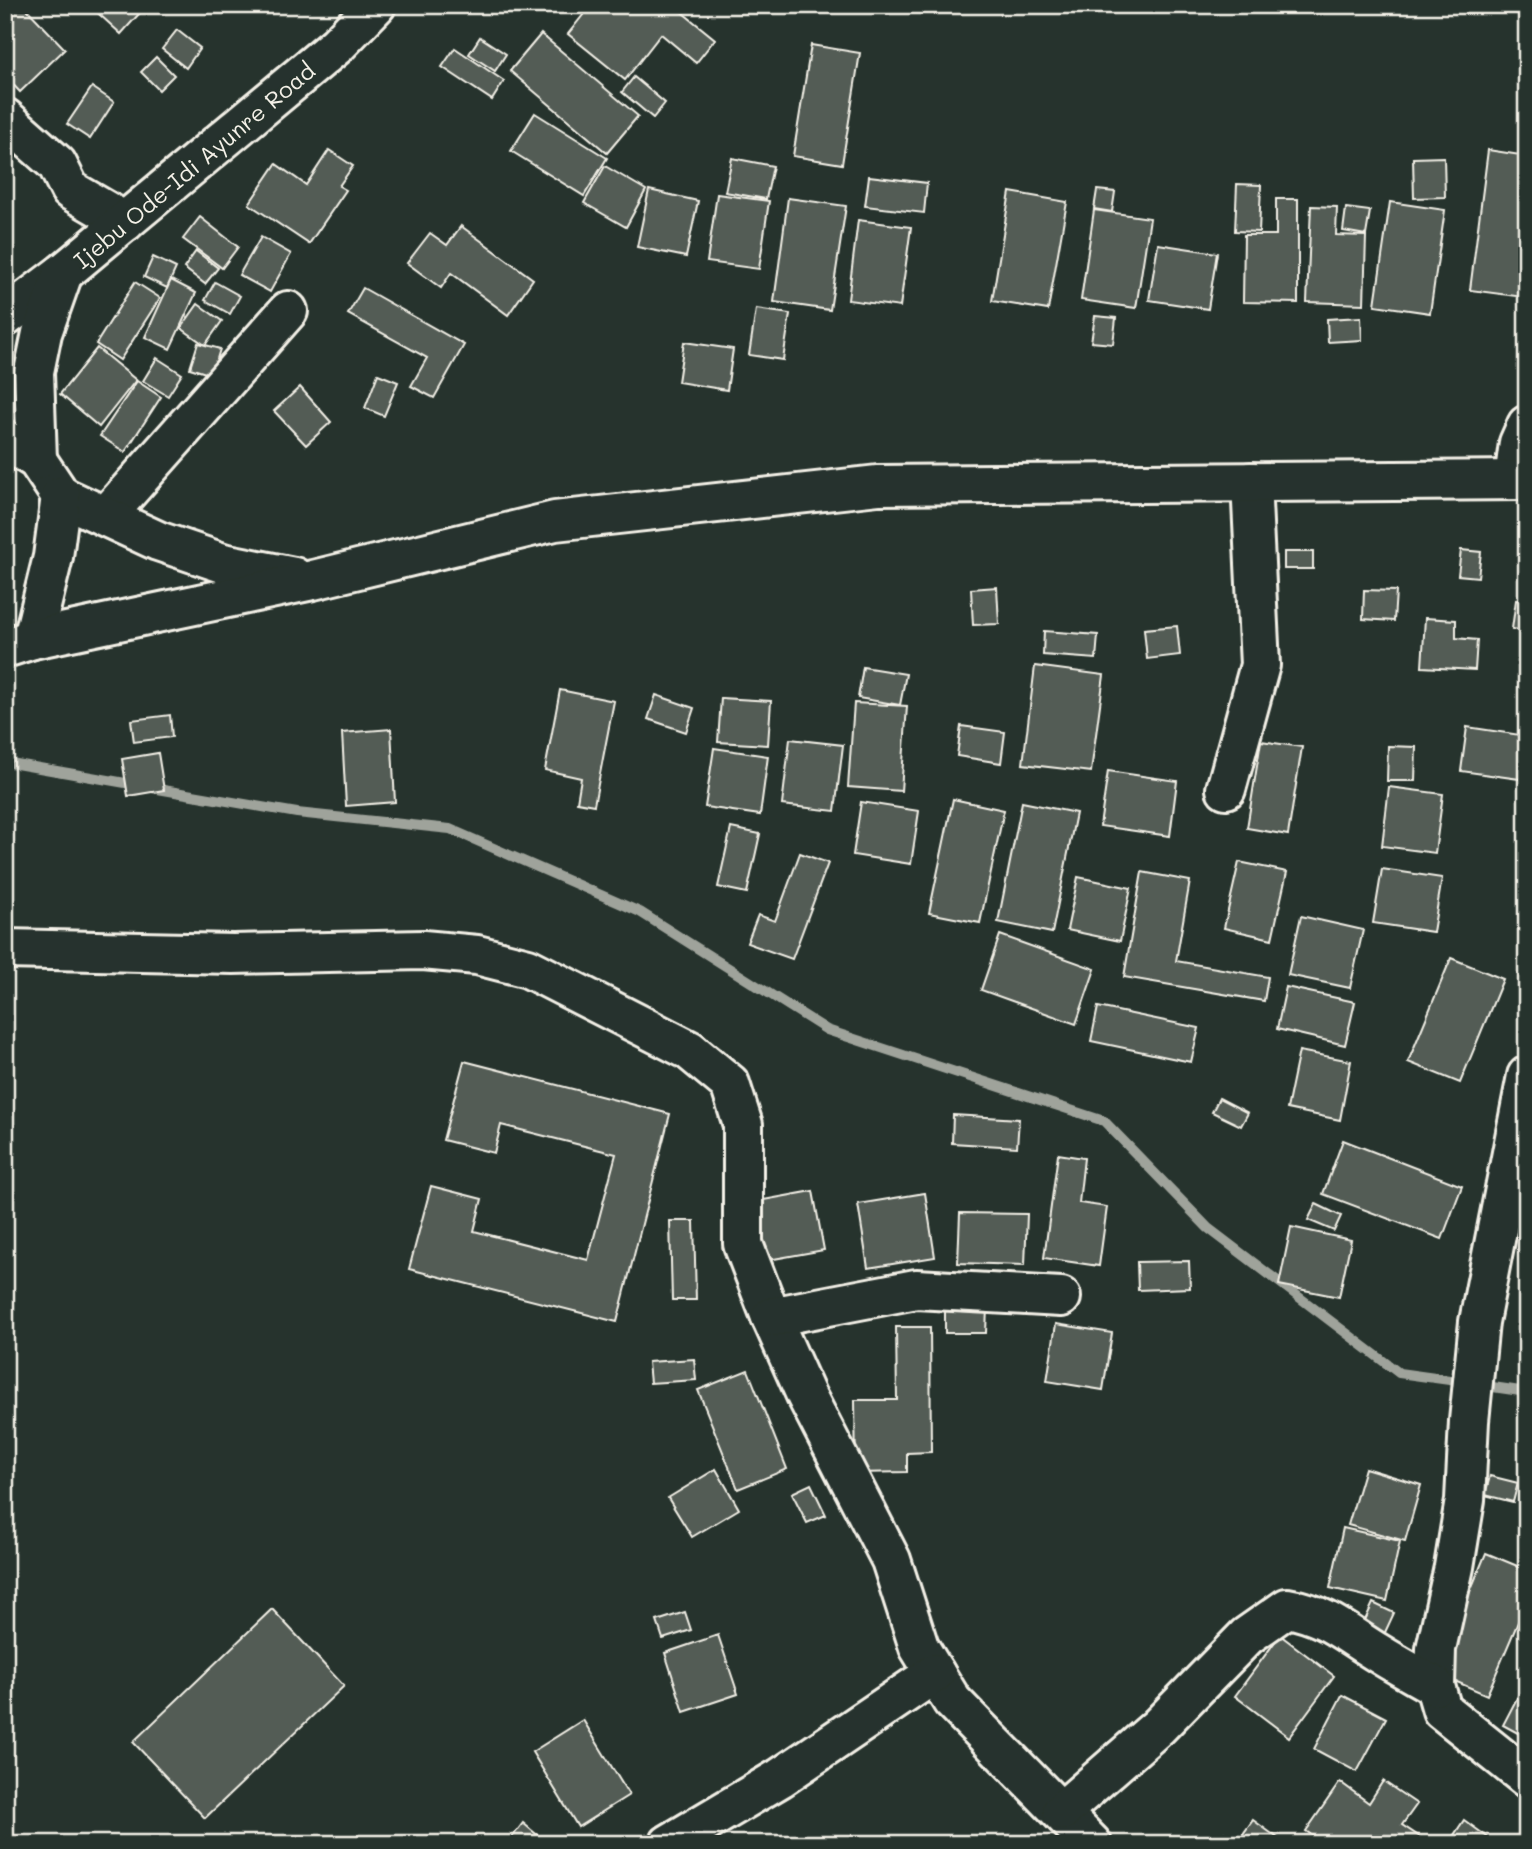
<svg xmlns="http://www.w3.org/2000/svg" width="1532" height="1849" viewBox="0 0 1532 1849" font-family="Mali,sans-serif">
<rect width="100%" height="100%" fill="#26332d"/>
<filter id="ink" filterUnits="userSpaceOnUse"><feTurbulence type="fractalNoise" baseFrequency=".0143" numOctaves="2"/><feDisplacementMap in="SourceGraphic" scale="14" xChannelSelector="R" yChannelSelector="G"/><feConvolveMatrix kernelMatrix="1 2 1 2 8 2 1 2 1" color-interpolation-filters="sRGB"/></filter>
<g filter="url(#ink)">
<g fill="none" stroke-linecap="round" stroke-linejoin="round">
<g stroke="#9fa39b" stroke-width="10">
<polyline points="5,762 137,785"/>
<polyline points="152,788 297,813 450,829 640,912 827,1030 1104,1121 1208,1228 1399,1373 1464,1382"/>
<polyline points="1479,1385 1527,1392"/>
</g>
</g>
<g fill="#525c55" stroke="#f4f1e8" stroke-width="2">
<polygon points="5,5 23,5 65,49 20,92 5,76"/>
<polygon points="89,5 147,5 121,34"/>
<polygon points="591,5 673,5 715,39 696,63 661,34 625,80 568,34"/>
<polygon points="177,30 200,48 186,68 162,49"/>
<polygon points="541,34 638,116 607,153 510,71"/>
<polygon points="480,37 506,54 495,71 469,54"/>
<polygon points="811,45 860,53 842,164 793,156"/>
<polygon points="455,48 504,81 492,100 442,67"/>
<polygon points="156,57 174,75 159,90 141,72"/>
<polygon points="634,77 665,103 653,118 622,92"/>
<polygon points="92,87 114,102 90,139 67,124"/>
<polygon points="535,113 607,158 584,196 511,151"/>
<polygon points="329,150 353,166 339,186 346,190 309,244 249,204 276,164 306,185"/>
<polygon points="1488,150 1527,156 1527,272 1523,297 1470,290"/>
<polygon points="1444,157 1445,197 1414,198 1413,158"/>
<polygon points="732,158 773,166 766,199 725,192"/>
<polygon points="605,166 646,190 626,227 584,203"/>
<polygon points="869,176 927,183 924,213 865,206"/>
<polygon points="1237,184 1261,185 1259,232 1235,231"/>
<polygon points="649,190 698,201 686,257 637,247"/>
<polygon points="1097,190 1115,192 1112,212 1094,209"/>
<polygon points="1010,192 1067,202 1048,310 992,301"/>
<polygon points="717,194 769,201 759,269 707,262"/>
<polygon points="788,198 846,206 830,310 774,302"/>
<polygon points="1276,199 1298,199 1298,303 1243,302 1244,235 1276,235"/>
<polygon points="1390,202 1445,210 1430,313 1375,305"/>
<polygon points="1311,206 1337,207 1336,235 1366,236 1364,304 1307,302"/>
<polygon points="1346,208 1370,211 1366,235 1343,231"/>
<polygon points="1094,210 1150,218 1136,308 1081,300"/>
<polygon points="200,217 238,247 222,268 183,239"/>
<polygon points="858,220 911,227 900,307 848,300"/>
<polygon points="461,226 533,279 508,315 451,273 441,288 407,263 430,233 447,245"/>
<polygon points="261,237 291,254 270,292 239,275"/>
<polygon points="1158,244 1217,253 1208,309 1149,300"/>
<polygon points="196,251 218,268 205,284 184,268"/>
<polygon points="153,257 176,268 167,288 144,277"/>
<polygon points="171,280 196,293 170,349 145,337"/>
<polygon points="135,282 160,298 120,360 96,344"/>
<polygon points="215,282 240,296 230,314 205,300"/>
<polygon points="363,288 464,345 434,398 411,386 427,358 348,314"/>
<polygon points="198,304 222,321 205,345 181,328"/>
<polygon points="756,309 790,314 783,360 749,355"/>
<polygon points="1095,316 1116,318 1113,344 1091,342"/>
<polygon points="1361,317 1362,340 1328,342 1327,319"/>
<polygon points="684,342 733,349 727,390 678,382"/>
<polygon points="198,343 220,349 212,375 190,368"/>
<polygon points="97,348 136,380 99,427 60,394"/>
<polygon points="157,358 182,374 168,396 143,381"/>
<polygon points="378,374 398,382 384,416 365,408"/>
<polygon points="137,381 161,397 125,452 100,436"/>
<polygon points="300,387 331,422 306,445 274,411"/>
<polygon points="1461,550 1481,552 1478,577 1458,575"/>
<rect x="1284" y="552" width="29" height="17"/>
<polygon points="997,587 999,624 973,625 971,589"/>
<polygon points="1364,590 1396,591 1394,621 1363,619"/>
<polygon points="1516,600 1527,602 1527,631 1512,629"/>
<polygon points="1425,618 1456,620 1456,638 1477,640 1475,670 1422,667"/>
<polygon points="1177,626 1180,655 1147,659 1144,629"/>
<polygon points="1044,631 1098,635 1096,659 1043,655"/>
<polygon points="1035,666 1104,675 1091,772 1023,764"/>
<polygon points="863,667 906,674 900,705 858,698"/>
<polygon points="560,690 614,701 594,805 577,802 581,778 545,770"/>
<polygon points="656,695 694,708 686,732 648,719"/>
<polygon points="721,698 771,701 768,745 718,742"/>
<polygon points="854,703 907,706 901,791 848,787"/>
<polygon points="170,715 172,737 134,742 131,720"/>
<polygon points="961,726 1005,732 1001,763 957,756"/>
<polygon points="1467,727 1527,736 1527,780 1461,771"/>
<polygon points="391,729 395,802 346,806 342,733"/>
<polygon points="790,739 843,745 835,811 782,805"/>
<polygon points="1261,741 1302,747 1288,835 1247,828"/>
<polygon points="1388,746 1416,747 1415,781 1387,781"/>
<polygon points="714,748 768,756 760,815 705,807"/>
<polygon points="158,753 164,790 128,796 122,759"/>
<polygon points="1108,771 1177,781 1170,836 1100,826"/>
<polygon points="1389,787 1443,794 1435,853 1382,846"/>
<polygon points="953,799 1004,810 980,923 929,913"/>
<polygon points="861,802 919,811 911,864 853,855"/>
<polygon points="1022,802 1076,813 1052,933 998,922"/>
<polygon points="731,828 760,834 747,893 718,887"/>
<polygon points="800,853 828,863 792,959 747,943 758,915 775,921"/>
<polygon points="1239,862 1287,872 1272,939 1224,928"/>
<polygon points="1382,869 1442,878 1433,932 1373,923"/>
<polygon points="1142,872 1190,881 1176,961 1268,977 1264,1001 1124,977"/>
<polygon points="1078,877 1131,888 1120,941 1067,930"/>
<polygon points="1301,916 1363,930 1350,988 1288,975"/>
<polygon points="1000,935 1095,969 1076,1024 981,990"/>
<polygon points="1451,958 1503,979 1460,1083 1408,1062"/>
<polygon points="1286,987 1355,1002 1345,1045 1277,1029"/>
<polygon points="1098,1007 1199,1028 1191,1062 1091,1041"/>
<polygon points="1299,1051 1351,1061 1340,1120 1287,1109"/>
<polygon points="464,1061 670,1114 617,1322 409,1269 431,1186 482,1199 474,1231 588,1260 616,1154 501,1125 494,1153 443,1140"/>
<polygon points="1219,1098 1248,1113 1241,1126 1212,1112"/>
<polygon points="953,1115 1019,1119 1017,1147 952,1143"/>
<polygon points="1343,1140 1462,1186 1442,1239 1323,1194"/>
<polygon points="1058,1154 1084,1158 1079,1203 1107,1207 1099,1266 1044,1258"/>
<polygon points="813,1191 824,1250 757,1262 747,1203"/>
<polygon points="925,1193 935,1257 868,1268 858,1204"/>
<polygon points="1316,1204 1341,1216 1334,1231 1308,1220"/>
<polygon points="960,1213 1027,1214 1025,1265 958,1263"/>
<polygon points="670,1221 694,1221 696,1300 672,1300"/>
<polygon points="1291,1227 1351,1240 1339,1297 1279,1285"/>
<polygon points="1189,1261 1190,1288 1138,1290 1137,1262"/>
<polygon points="945,1306 987,1307 986,1333 945,1333"/>
<polygon points="1056,1324 1112,1333 1103,1390 1047,1381"/>
<polygon points="896,1327 930,1327 931,1452 907,1453 907,1472 856,1473 855,1400 897,1400"/>
<polygon points="694,1359 696,1380 650,1383 648,1362"/>
<polygon points="748,1370 787,1469 738,1489 698,1390"/>
<polygon points="1365,1468 1421,1485 1405,1541 1348,1525"/>
<polygon points="716,1469 739,1509 692,1537 668,1498"/>
<polygon points="1490,1476 1518,1483 1513,1502 1485,1495"/>
<polygon points="811,1484 826,1515 807,1523 792,1493"/>
<polygon points="1343,1528 1400,1541 1387,1601 1330,1588"/>
<polygon points="1486,1553 1527,1570 1527,1601 1487,1695 1436,1673"/>
<polygon points="1373,1603 1394,1613 1381,1641 1360,1631"/>
<polygon points="272,1609 344,1686 205,1818 133,1742"/>
<polygon points="685,1612 691,1630 663,1639 657,1621"/>
<polygon points="718,1635 738,1694 684,1712 665,1653"/>
<polygon points="1280,1635 1334,1676 1289,1737 1235,1696"/>
<polygon points="1527,1679 1527,1738 1503,1725"/>
<polygon points="1342,1695 1386,1718 1357,1772 1314,1749"/>
<polygon points="583,1720 629,1795 578,1827 532,1752"/>
<polygon points="1383,1781 1417,1804 1402,1825 1426,1841 1425,1844 1324,1844 1306,1831 1340,1782 1369,1803"/>
<polygon points="1253,1820 1286,1844 1236,1844"/>
<polygon points="1464,1820 1497,1844 1448,1844"/>
<polygon points="523,1823 548,1844 507,1844"/>
<polygon points="1224,1833 1232,1844 1210,1844"/>
</g>
<g fill="none" stroke-linecap="round" stroke-linejoin="round">
<g stroke="#f4f1e8" stroke-width="44">
<g id="minor">
<polyline points="5,118 57,164 70,190 125,222"/>
<polyline points="1514,480 1519,443 1527,425"/>
<polyline points="106,516 288,311"/>
<polyline points="1226,789 1260,665 1251,482"/>
<polyline points="5,949 233,954 423,950 477,955 528,968 689,1050 730,1084 743,1125 743,1244 771,1317 806,1395 891,1560 919,1647 952,1701 1092,1844"/>
<polyline points="1527,1076 1479,1322 1469,1421 1465,1500 1454,1567 1436,1649 1435,1686 1442,1710 1527,1778"/>
<polyline points="771,1317 916,1289 1061,1297"/>
<path d="M1062,1811L1158,1727L1247,1636L1287,1608C1327,1615 1345,1633 1378,1653C1397,1665 1416,1675 1435,1686"/>
<polyline points="669,1844 780,1778 935,1673"/>
</g>
</g>
<g stroke="#f4f1e8" stroke-width="44">
<g id="major">
<polyline points="5,317 63,273 337,45 376,5"/>
<polyline points="5,440 37,460 61,496 158,541 223,563 294,577"/>
<polyline points="37,460 34,372 42,333 63,273"/>
<polyline points="33,639 53,557 61,496"/>
<polyline points="5,648 33,639 313,580 555,521 878,485 1527,480"/>
</g>
</g>
<use href="#minor" stroke="#26332d" stroke-width="38"/>
<use href="#major" stroke="#26332d" stroke-width="38"/>
</g>
</g>
<g text-anchor="middle" dominant-baseline="central" stroke-width="5" stroke-linejoin="round" paint-order="stroke">
<g font-size="23" fill="#f4f1e8" stroke="#26332d">
<text transform="translate(194 165) rotate(-40)">Ijebu Ode-Idi Ayunre Road</text>
</g>
</g>
<rect width="1532" height="1849" fill="none" stroke="#26332d" stroke-width="28"/>
<rect x="14" y="14" width="1504" height="1821" fill="none" stroke="#f4f1e8" stroke-width="2.5" filter="url(#ink)"/>
</svg>
